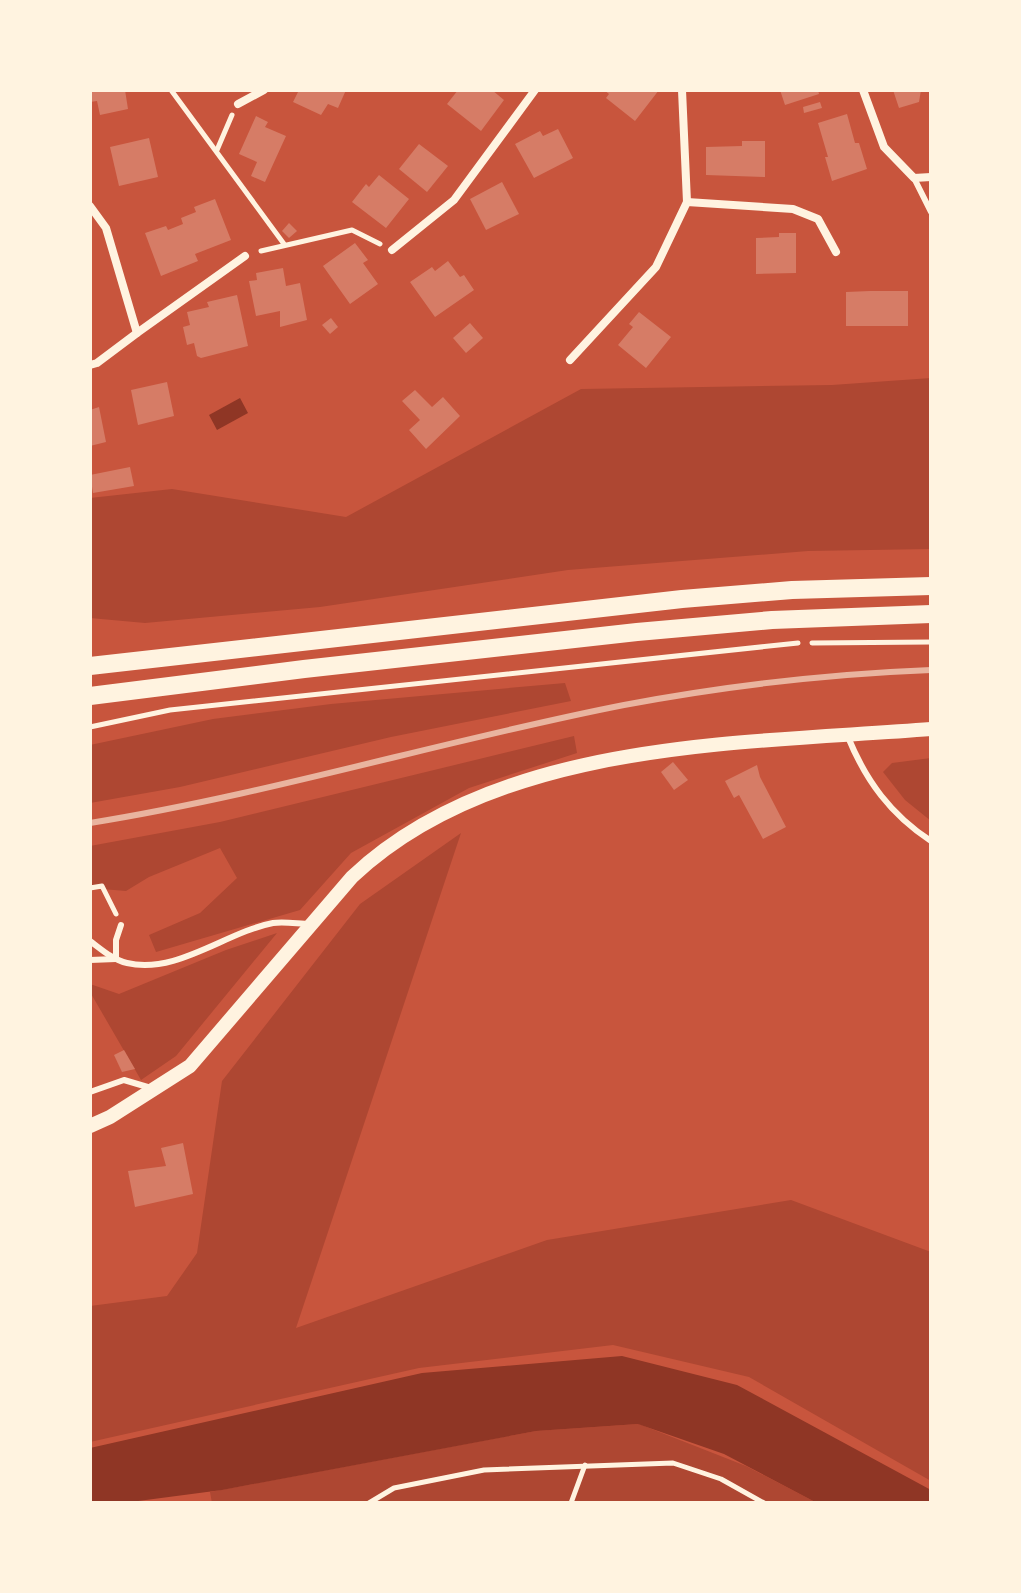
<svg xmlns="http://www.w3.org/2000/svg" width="1021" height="1593" viewBox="0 0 1021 1593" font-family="'Zilla Slab',serif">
<rect width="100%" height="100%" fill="#c8553d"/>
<g fill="#ae4732">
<polygon points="931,378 931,549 808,551 568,570 320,607 145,623 90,618 90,498 172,489 346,517 581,389 832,385"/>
<polygon points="565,683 571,701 391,737 180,787 90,803 90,745 213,719 331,704"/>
<polygon points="574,736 577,753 469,788 351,853 300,910 156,952 149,935 200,913 237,878 220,848 149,877 126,891 90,888 90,846 220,822"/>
<polygon points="931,758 931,821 905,800 883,772 892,763"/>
<polygon points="461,833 296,1328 547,1240 791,1200 931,1252 931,1481 749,1377 613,1345 419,1368 90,1442 90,1306 167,1296 197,1253 222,1081 360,904"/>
<polygon points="277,933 176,1056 141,1080 90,992 90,984 119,994 226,950"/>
<polygon points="639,1424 746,1466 817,1503 212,1503 210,1492 536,1431"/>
</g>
<g fill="#8f3625">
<polygon points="240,398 248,413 217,430 209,415"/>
<polygon points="622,1356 737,1385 931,1490 931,1503 817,1503 724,1454 638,1424 536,1431 222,1490 123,1503 90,1503 90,1448 422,1373"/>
</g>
<g fill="#d67c66">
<polygon points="90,90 125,90 128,109 100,115 97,101 90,102"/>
<polygon points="299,90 346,90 338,108 328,104 321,115 293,102"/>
<polygon points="458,90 492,90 504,100 481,131 447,104"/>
<polygon points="604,90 659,90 635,121 606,98 609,94"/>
<polygon points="780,90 818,90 819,94 785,105"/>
<polygon points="893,90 921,90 919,102 899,108"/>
<polygon points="820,102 822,108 804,113 803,107"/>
<polygon points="847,114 855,143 859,143 867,169 832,181 825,157 828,157 818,123"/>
<polygon points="256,116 268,122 265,127 286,136 265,182 251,176 257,162 239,154"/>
<polygon points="558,129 573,158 534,178 515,144 540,131 543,136"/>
<polygon points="149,138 158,177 119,186 110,147"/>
<polygon points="742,141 765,141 765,177 706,175 706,147 742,146"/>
<polygon points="419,144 448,166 427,192 399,169"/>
<polygon points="379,175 409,199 386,228 352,202 366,184 369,187"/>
<polygon points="502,182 519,214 486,230 470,199"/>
<polygon points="215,199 231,240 195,254 198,261 161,276 145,233 166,226 168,230 183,224 181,218 196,212 194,207"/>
<polygon points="289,223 297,231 289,238 282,231"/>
<polygon points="779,233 796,233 796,273 756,274 756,238 779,237"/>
<polygon points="355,243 368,260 363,263 378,284 350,304 323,266"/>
<polygon points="448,261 460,277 464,275 474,290 435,317 410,282 432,267 435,271"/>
<polygon points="283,268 286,286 300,283 307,320 280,327 280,311 256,316 249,281 257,280 256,273"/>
<polygon points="870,291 908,291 908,326 846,326 846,292"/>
<polygon points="237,295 248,346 201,358 197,356 194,343 187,345 183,327 190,325 187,312 209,307 207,302"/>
<polygon points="639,312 671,337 646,368 618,345 633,327 629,324"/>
<polygon points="331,318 338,327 330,334 322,325"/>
<polygon points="470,323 483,338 466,353 453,338"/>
<polygon points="167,382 174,416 138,425 131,390"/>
<polygon points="415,390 432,407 443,397 460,416 426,449 409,430 420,420 402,401"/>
<polygon points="99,407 106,442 90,446 90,410"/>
<polygon points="130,467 134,486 93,493 90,475"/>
<polygon points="673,762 688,780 674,790 661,772"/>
<polygon points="757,765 760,777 786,827 763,839 739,795 734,798 725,781"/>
<polygon points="124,1050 135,1069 122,1072 114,1055"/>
<polygon points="183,1143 193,1194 135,1207 128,1171 166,1166 161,1148"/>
</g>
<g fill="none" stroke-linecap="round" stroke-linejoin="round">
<g stroke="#fff3e0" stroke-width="5">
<polyline points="171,90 284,244"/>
<polyline points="217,150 232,115"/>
<polyline points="261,251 352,230 380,244"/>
<polyline points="812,643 931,642"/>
<polyline points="90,727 170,710 798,643"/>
<polyline points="90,888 102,886 116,914"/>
<polyline points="369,1503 394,1488 484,1470 673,1463 721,1479 764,1503"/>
<polyline points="571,1503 585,1465"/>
</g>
<g stroke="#fff3e0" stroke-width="6">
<polyline points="914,178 931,212"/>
<path d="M848,737C866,781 891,815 931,841"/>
<path d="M90,941C101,949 113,960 127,963C176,975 226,932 273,923C284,921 299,924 310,924"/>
<polyline points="116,959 116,940 121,925"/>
<polyline points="90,960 116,959"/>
<polyline points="90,1092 124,1080 151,1088"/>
</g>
<g stroke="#fff3e0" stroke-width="8">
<polyline points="863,90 884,147 914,178 931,177"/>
<polyline points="238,104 264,90"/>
<polyline points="687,202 793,209 818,219 836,252"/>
<polyline points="90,206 106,228 137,333 245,256"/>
<polyline points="392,250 454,200 535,90"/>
<polyline points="570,360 656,267 687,202 682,90"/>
<polyline points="90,365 97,363 137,333"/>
</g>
<path stroke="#fff3e0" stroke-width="14" d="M90,1126L110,1117L190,1066L352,877C498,739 742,744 931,729"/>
<g stroke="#fff3e0" stroke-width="18">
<polyline points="90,666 682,599 792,590 931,586"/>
<polyline points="90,696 304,669 637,632 772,620 931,614"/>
</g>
<path stroke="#e9b49f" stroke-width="6" d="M90,823C270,794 445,740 624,705C725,686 828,674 931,670"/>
</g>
<rect width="1021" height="1593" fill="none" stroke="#fff3e0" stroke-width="184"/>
</svg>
